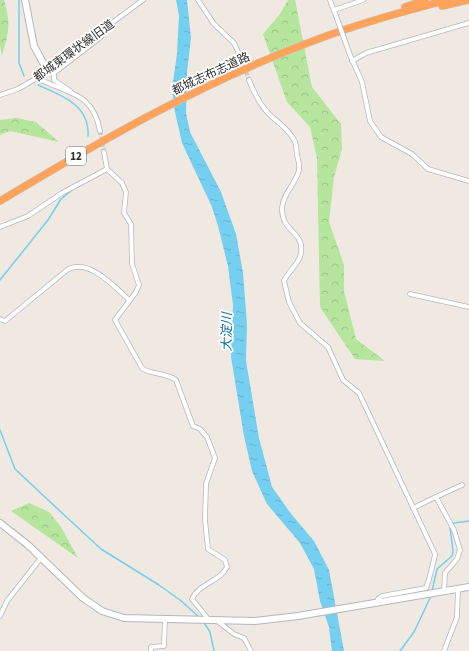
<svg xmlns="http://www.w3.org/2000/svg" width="469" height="651" viewBox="0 0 469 651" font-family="'Source Sans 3','Noto Sans JP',sans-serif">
<defs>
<pattern id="forest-crowns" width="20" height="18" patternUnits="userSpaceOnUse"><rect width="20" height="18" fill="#b6e59e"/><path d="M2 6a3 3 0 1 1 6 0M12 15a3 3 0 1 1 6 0" fill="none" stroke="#9dc588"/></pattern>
<pattern id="water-ripples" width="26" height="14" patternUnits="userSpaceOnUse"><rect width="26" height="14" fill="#75cff0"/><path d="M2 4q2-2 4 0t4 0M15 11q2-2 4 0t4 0" fill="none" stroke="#66b2ce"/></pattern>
</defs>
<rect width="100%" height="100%" fill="#efe9e1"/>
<g fill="url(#forest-crowns)">
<path d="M0,0H4C11,24 9,31 2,55L0,46Z"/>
<polygon points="288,0 295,0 312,87 341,124 342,149 334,177 329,222 344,265 344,291 356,339 385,361 355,359 320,307 317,158 310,127 287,102 263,34 280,14"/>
<polygon points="16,118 36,122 59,142 10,131 0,135 0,120"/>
<polygon points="29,503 49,512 61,527 78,558 11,511"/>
</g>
<polygon fill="url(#water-ripples)" points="176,0 187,0 191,38 187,72 186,113 190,132 221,192 236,234 243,273 247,324 246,361 259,438 272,487 292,515 314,541 329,570 344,651 332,651 329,627 320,601 314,569 300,543 267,504 252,471 244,436 231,357 233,305 228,266 218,226 212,207 182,143 175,112 172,89 177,54 179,15"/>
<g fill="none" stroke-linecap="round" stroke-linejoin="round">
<g stroke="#75cff0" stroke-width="1.5">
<polyline points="19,0 19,63 24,76"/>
<path d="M38,85C61,95 90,105 88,136"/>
<polyline points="0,280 48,220 61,199 71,191"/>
<polyline points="0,430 15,469 61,512 101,549 159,585 180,600 199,617"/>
<polyline points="432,591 437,569 452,556 453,551 450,527 454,523 469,521"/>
<polyline points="203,621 210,632 214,651"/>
<polyline points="400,651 414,632 431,596"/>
</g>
<g stroke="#c8c4bd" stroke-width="4" stroke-dasharray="4 2" stroke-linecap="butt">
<polyline points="242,60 249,80"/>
<polyline points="100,131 104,152"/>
</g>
<g stroke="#b4b7c1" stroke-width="5.5">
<g id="street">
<polyline points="198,0 214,24 234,43 242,60"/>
<polyline points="330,0 334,11"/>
<polyline points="334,10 363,0"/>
<polyline points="350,55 362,82 370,121 381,137 412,154 428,169 469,181"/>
<polyline points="352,61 366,53 469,23"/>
<path d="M37,78C65,93 93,91 100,131"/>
<path d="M249,80C254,93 259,104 269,114C277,122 289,129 294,140C297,144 296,150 297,155C298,159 300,165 299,170C296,184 283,193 282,208C282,234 304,230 301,253C299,265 288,271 284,281L289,302L300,323L328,347L343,380L359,393L435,554C435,556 428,585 426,588L382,596L378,599L377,603"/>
<polyline points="70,91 54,80 54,73 102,36 100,32"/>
<polyline points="0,95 18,89 37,78 143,0"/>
<path d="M104,152L107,169L122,183L126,192L124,213L131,224L132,264L139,285L136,292L115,320L142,368C150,375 165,372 176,380L193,426L200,429L207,437L215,458L206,484L205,520L208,549L225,560L227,567C220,582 199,583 192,599L209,620"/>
<polyline points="0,227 28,216 62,193 107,169"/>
<polyline points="410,294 469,307"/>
<path d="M0,319L5,321L67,270C88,257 115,287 129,300"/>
<polyline points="436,497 462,485"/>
<polyline points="413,508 436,497 454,530 460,550 457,559 445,573 444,592"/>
<polyline points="0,616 7,601 41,558"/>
<polyline points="216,620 234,634 244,638 251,651"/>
<polyline points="151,651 151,647 164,646 165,619"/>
<polyline points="444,651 457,617 458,589"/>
</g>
</g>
<g stroke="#b4b7c1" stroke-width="8">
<g id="secondary">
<polyline points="25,0 34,46 47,70"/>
<polyline points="0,523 28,545 83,598 102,611 124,618 255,621 298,616 469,587"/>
</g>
</g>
<g stroke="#c9c9c9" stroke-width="8">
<g id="highway">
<polyline points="442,6 469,0"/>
<polyline points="405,7 425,0"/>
<path d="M0,201C100,141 203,82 313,41C357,24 402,12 447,0"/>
</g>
</g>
<use href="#street" stroke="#fff" stroke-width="4"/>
<use href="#secondary" stroke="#fff" stroke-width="6"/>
<use href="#highway" stroke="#ffa35c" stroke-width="7"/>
<g stroke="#b4b7c1" stroke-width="5.5" stroke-linecap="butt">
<polyline id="street-bridge" points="335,13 350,55"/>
</g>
<use href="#street-bridge" stroke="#fff" stroke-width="4"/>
</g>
<g text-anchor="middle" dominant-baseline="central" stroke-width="3.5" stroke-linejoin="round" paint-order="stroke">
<rect fill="#fff" stroke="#6d6d6d" stroke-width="1" x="66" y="147" width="20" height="18" rx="3"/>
<g font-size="11" font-weight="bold" fill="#2e2e2e">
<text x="76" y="156">12</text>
</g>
<g font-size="12" fill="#2e2e2e" stroke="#fff">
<text transform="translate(74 51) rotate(-36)">都城東環状線旧道</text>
<text transform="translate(211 74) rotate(-25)">都城志布志道路</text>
</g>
<g font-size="13" font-style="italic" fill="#0d6fa3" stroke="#fff">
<text transform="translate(227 332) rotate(-89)">大淀川</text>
</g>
</g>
</svg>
